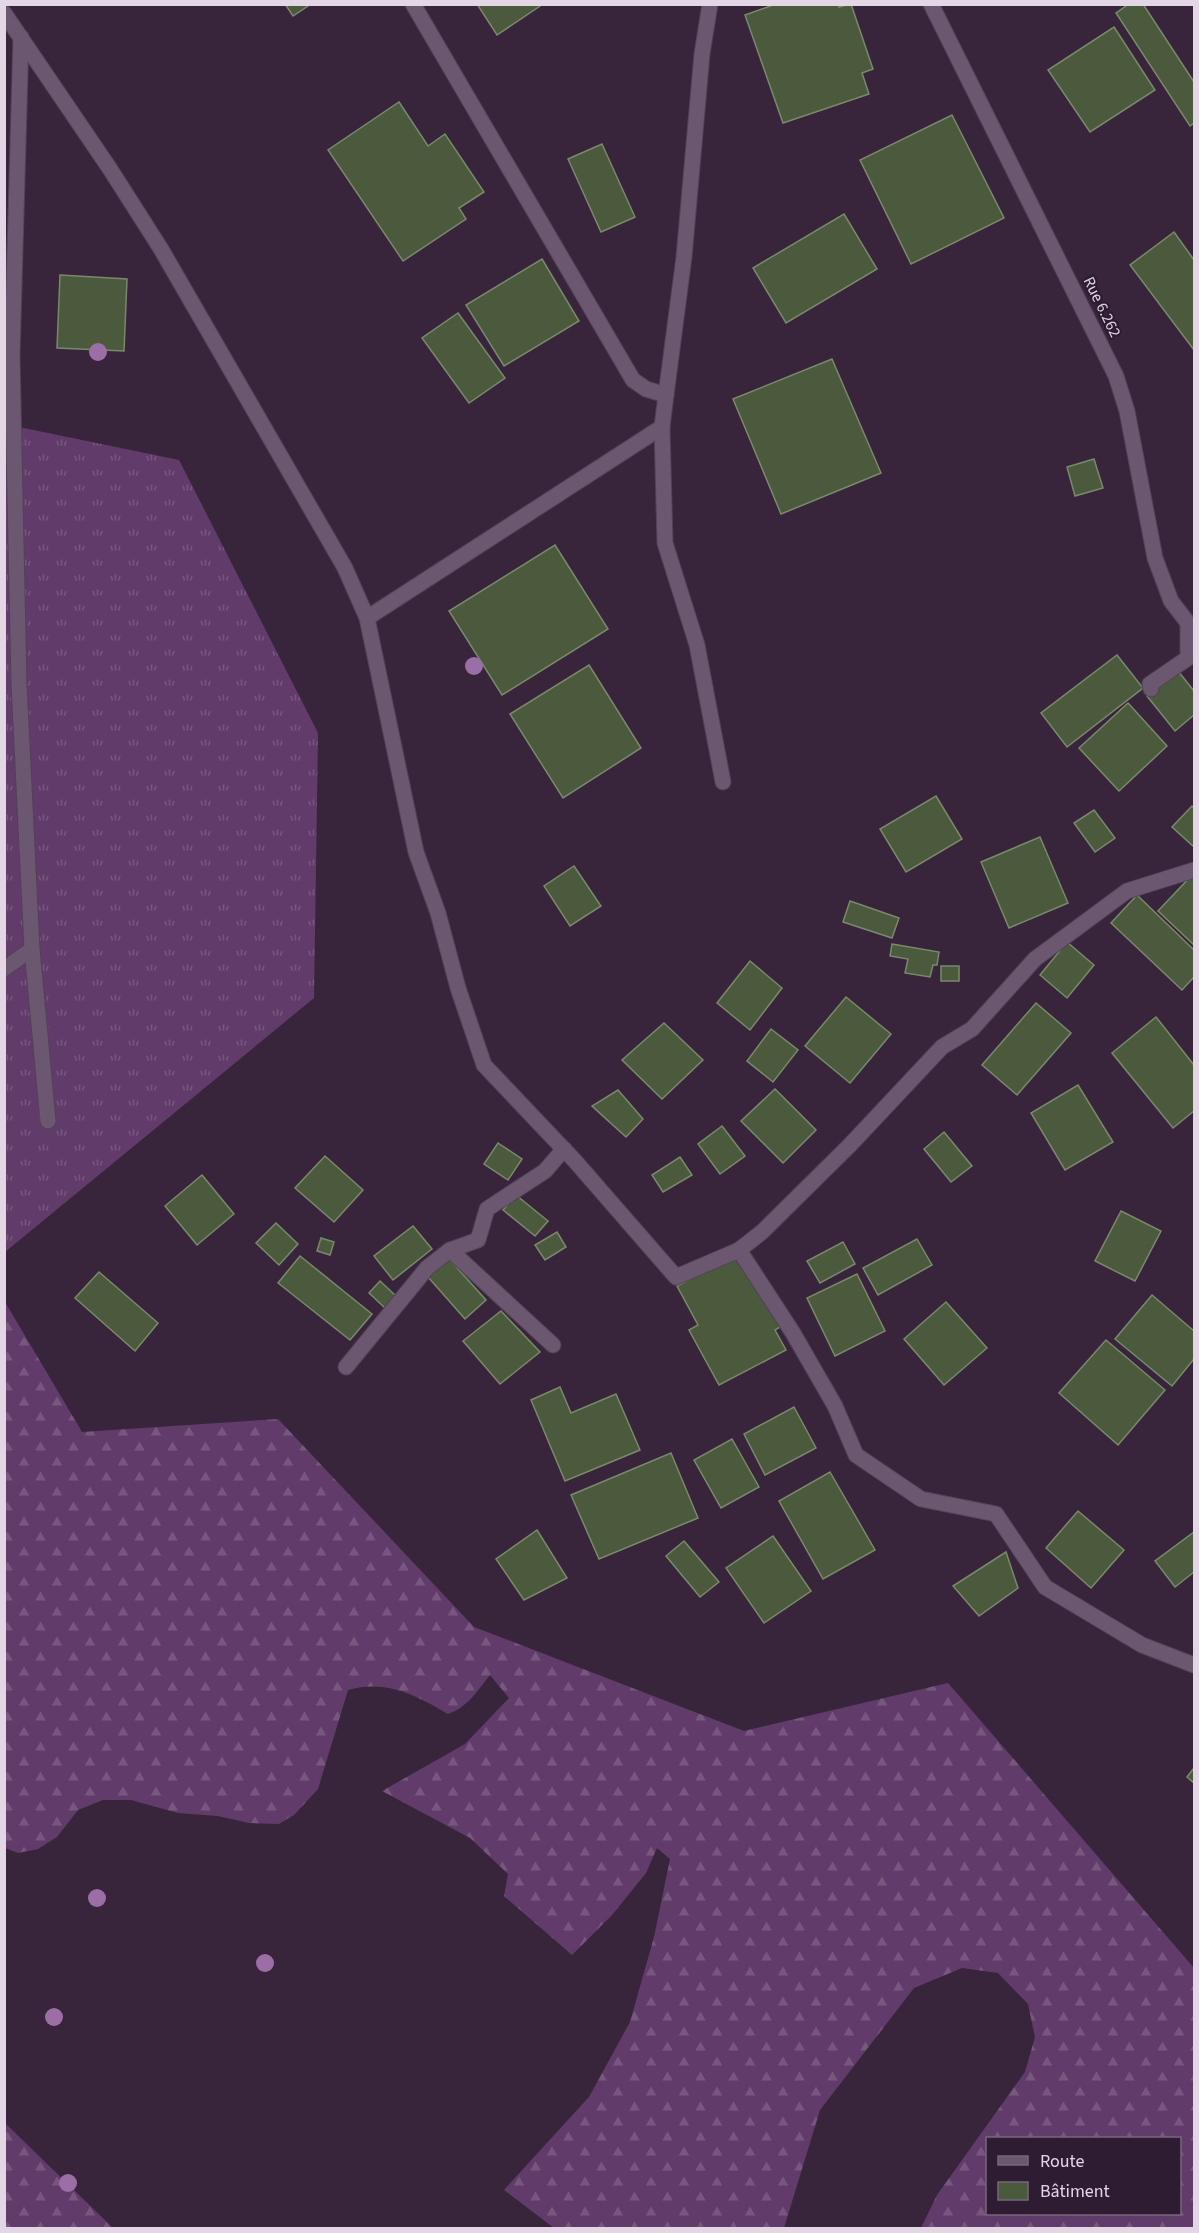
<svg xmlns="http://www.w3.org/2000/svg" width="1199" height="2233" viewBox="0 0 1199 2233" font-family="'Source Sans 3',sans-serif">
<defs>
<pattern id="grass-tufts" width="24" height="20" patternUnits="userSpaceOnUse" patternTransform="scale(1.5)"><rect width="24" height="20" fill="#613c6a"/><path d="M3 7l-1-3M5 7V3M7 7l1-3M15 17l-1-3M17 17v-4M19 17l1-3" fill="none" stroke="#78577f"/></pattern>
<pattern id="forest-firs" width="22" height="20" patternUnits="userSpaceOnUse" patternTransform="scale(1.5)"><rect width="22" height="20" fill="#613c6a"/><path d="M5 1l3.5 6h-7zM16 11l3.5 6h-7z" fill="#78577f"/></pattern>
</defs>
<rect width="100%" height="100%" fill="#38253c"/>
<polygon fill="url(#grass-tufts)" points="4,412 14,426 179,460 318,733 314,998 5,1252"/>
<g fill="url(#forest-firs)" fill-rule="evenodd">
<path d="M5,1302L82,1432L278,1419L474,1627L744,1731L948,1683L1194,1968V2228H921L937,2195L1025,2072L1035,2037L1028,2004L998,1973L962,1968L914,1988L820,2110L784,2228H554L504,2190L589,2097L630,2022L654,1937L670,1859L657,1848L646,1873L612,1915L572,1955L504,1896L508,1874L470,1838L382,1791L465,1744L509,1698L490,1675C477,1691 468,1707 448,1714C416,1695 386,1679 348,1690L318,1789L294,1815L279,1824L249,1823L218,1816L178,1813L131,1800H103L78,1810L57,1837L38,1849L18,1853L5,1848ZM988,2138H1180V2214H988Z"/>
<polygon points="5,2123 113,2228 5,2228"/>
</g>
<g fill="#4b593d" stroke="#7a896b" stroke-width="1.5">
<polygon points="285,4 311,4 293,16"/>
<polygon points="477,4 543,4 497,35"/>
<polygon points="776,4 838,4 839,7 851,4 873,69 862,73 869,94 783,123 745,15"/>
<polygon points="1129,4 1143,4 1194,82 1194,123 1190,126 1116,13"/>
<polygon points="1114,27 1155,90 1090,132 1048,70"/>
<polygon points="399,102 428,146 445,134 484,192 459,208 466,219 403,261 328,150"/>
<polygon points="952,115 1004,218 911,264 860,160"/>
<polygon points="602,144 635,217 601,232 568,159"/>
<polygon points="844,214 877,269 786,323 753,268"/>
<polygon points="1174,232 1194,260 1194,350 1130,265"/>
<polygon points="542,259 579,321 504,366 466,305"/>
<polygon points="60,275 127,279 124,351 57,348"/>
<polygon points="458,313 505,378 469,403 422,338"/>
<polygon points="832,359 881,473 781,514 733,399"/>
<polygon points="1094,459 1103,488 1075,496 1067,467"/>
<polygon points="555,545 608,629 502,695 449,611"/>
<polygon points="1117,655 1143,688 1067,747 1041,713"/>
<polygon points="589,665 641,748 563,798 510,714"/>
<polygon points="1178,671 1194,691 1194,715 1175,731 1147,696"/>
<polygon points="1128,703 1167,746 1119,791 1079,748"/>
<polygon points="936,796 962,839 906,872 880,829"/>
<polygon points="1192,806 1194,808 1194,847 1172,827"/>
<polygon points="1094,810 1115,838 1095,852 1074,823"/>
<polygon points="1040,837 1068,903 1009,928 981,862"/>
<polygon points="574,866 601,906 570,926 544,886"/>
<polygon points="1194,873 1194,945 1158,911"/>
<polygon points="1137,895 1194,950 1194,977 1182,990 1111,923"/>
<polygon points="850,901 899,918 892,938 843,922"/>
<polygon points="1067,942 1094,965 1067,998 1040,975"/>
<polygon points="892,944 939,952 937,965 933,965 930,977 905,973 908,959 890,956"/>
<polygon points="750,961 782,988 750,1030 717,1003"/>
<rect x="941" y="966" width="18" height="15"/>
<polygon points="846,997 891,1034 850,1083 805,1046"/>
<polygon points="1036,1003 1071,1033 1017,1095 982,1065"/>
<polygon points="1156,1017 1194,1065 1194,1111 1173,1128 1112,1053"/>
<polygon points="664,1023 703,1060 662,1099 622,1060"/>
<polygon points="771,1029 798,1050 773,1082 747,1061"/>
<polygon points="1078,1085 1113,1142 1065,1170 1031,1113"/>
<polygon points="775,1089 816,1130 783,1163 741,1121"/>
<polygon points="618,1090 643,1119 626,1137 592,1106"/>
<polygon points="722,1126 745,1156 720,1174 698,1144"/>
<polygon points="944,1132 972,1166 951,1182 924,1149"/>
<polygon points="498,1143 522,1159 508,1180 484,1164"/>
<polygon points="325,1156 363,1190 334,1222 295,1188"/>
<polygon points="680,1157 692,1175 663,1192 652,1175"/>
<polygon points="202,1175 234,1214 197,1245 165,1206"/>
<polygon points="516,1195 548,1221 535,1236 503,1210"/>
<polygon points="1121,1211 1161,1231 1135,1281 1095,1261"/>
<polygon points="276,1223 298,1244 279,1265 256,1243"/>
<polygon points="413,1226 432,1249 393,1280 374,1256"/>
<polygon points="557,1232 566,1247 545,1260 535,1245"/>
<polygon points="321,1238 334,1242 330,1255 317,1251"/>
<polygon points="917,1239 932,1265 878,1295 863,1268"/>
<polygon points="843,1242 855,1264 820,1283 807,1261"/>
<polygon points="740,1253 780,1327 775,1330 786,1350 719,1385 689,1330 698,1325 677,1286"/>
<polygon points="300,1256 372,1314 350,1340 278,1283"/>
<polygon points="449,1259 486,1300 465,1319 428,1277"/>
<polygon points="99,1272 158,1323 135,1351 75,1298"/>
<polygon points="857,1274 885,1331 835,1356 807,1298"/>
<polygon points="380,1281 397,1297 385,1308 369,1293"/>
<polygon points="1152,1295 1194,1331 1194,1359 1172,1386 1115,1339"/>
<polygon points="946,1302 987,1348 944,1385 904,1339"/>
<polygon points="501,1311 540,1352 500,1384 463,1341"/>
<polygon points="1106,1340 1165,1390 1118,1445 1059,1393"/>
<polygon points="560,1387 571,1413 616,1394 640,1450 565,1481 531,1400"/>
<polygon points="794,1407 816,1448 765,1475 744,1434"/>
<polygon points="732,1439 759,1487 721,1508 694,1460"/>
<polygon points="671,1453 698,1518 599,1559 571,1495"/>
<polygon points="830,1472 875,1550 823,1579 779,1501"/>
<polygon points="1078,1511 1124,1550 1091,1588 1046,1548"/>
<polygon points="537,1530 567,1578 524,1600 496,1559"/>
<polygon points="1194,1532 1194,1572 1175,1587 1155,1561"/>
<polygon points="773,1536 811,1591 764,1623 726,1568"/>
<polygon points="684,1541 719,1582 700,1597 666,1556"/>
<polygon points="1006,1552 1018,1588 979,1616 953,1586"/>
<polygon points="1194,1768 1194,1783 1187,1777"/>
</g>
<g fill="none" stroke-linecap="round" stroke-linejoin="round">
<g stroke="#524256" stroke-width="17">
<g id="minor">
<polyline points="413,4 633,380 646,389 666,395 662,427 665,543 697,645 723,782"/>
<polyline points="4,13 110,169 161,249 345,568 367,618 416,852 438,913 458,988 484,1065 575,1161 676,1277 739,1250 793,1333 835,1406 856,1455 921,1499 996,1514 1045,1587 1142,1645 1194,1665"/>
<polyline points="666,395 684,257 702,54 710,4"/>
<polyline points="367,618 662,427"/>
<polyline points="1151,689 1150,684 1188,658 1188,623"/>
<polyline points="32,949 48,1121"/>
<polyline points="4,969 32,949 19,684 12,356 21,37"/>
<polyline points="450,1250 553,1345"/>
<polyline points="739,1250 762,1232 850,1145 942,1047 972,1029 1035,959 1127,891 1194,870"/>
<polyline points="346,1367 427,1268 450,1250 478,1240 487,1209 545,1171 564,1149"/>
</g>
</g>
<g stroke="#524256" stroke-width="17">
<polyline id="tertiary" points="931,4 1116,376 1127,411 1155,558 1171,601 1188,623 1194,639"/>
</g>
<use href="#minor" stroke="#6b5770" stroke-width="15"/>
<use href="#tertiary" stroke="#6b5770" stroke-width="15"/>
</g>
<g fill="#9b6fa6">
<circle cx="98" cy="352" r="9"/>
<circle cx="474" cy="666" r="9"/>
<circle cx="97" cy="1898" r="9"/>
<circle cx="265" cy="1963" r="9"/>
<circle cx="54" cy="2017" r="9"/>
<circle cx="68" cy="2183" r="9"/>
</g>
<g text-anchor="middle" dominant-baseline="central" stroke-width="4.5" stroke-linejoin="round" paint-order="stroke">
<g font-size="16" fill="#e3d7e6" stroke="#2d1c32">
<text transform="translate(1102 307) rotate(64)">Rue 6.262</text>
</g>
</g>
<rect width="1199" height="2233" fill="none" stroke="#e3d7e6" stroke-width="12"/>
<rect x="986" y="2137" width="195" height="78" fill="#2d1c32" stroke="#76677a" stroke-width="1.5"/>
<rect x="998" y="2156" width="30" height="9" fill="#6b5770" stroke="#76677a" stroke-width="1.5"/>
<text x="1040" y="2167" font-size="18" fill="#e3d7e6">Route</text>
<rect x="998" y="2182" width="30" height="18" fill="#4b593d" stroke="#76677a" stroke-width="1.5"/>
<text x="1040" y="2197" font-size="18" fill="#e3d7e6">Bâtiment</text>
</svg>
